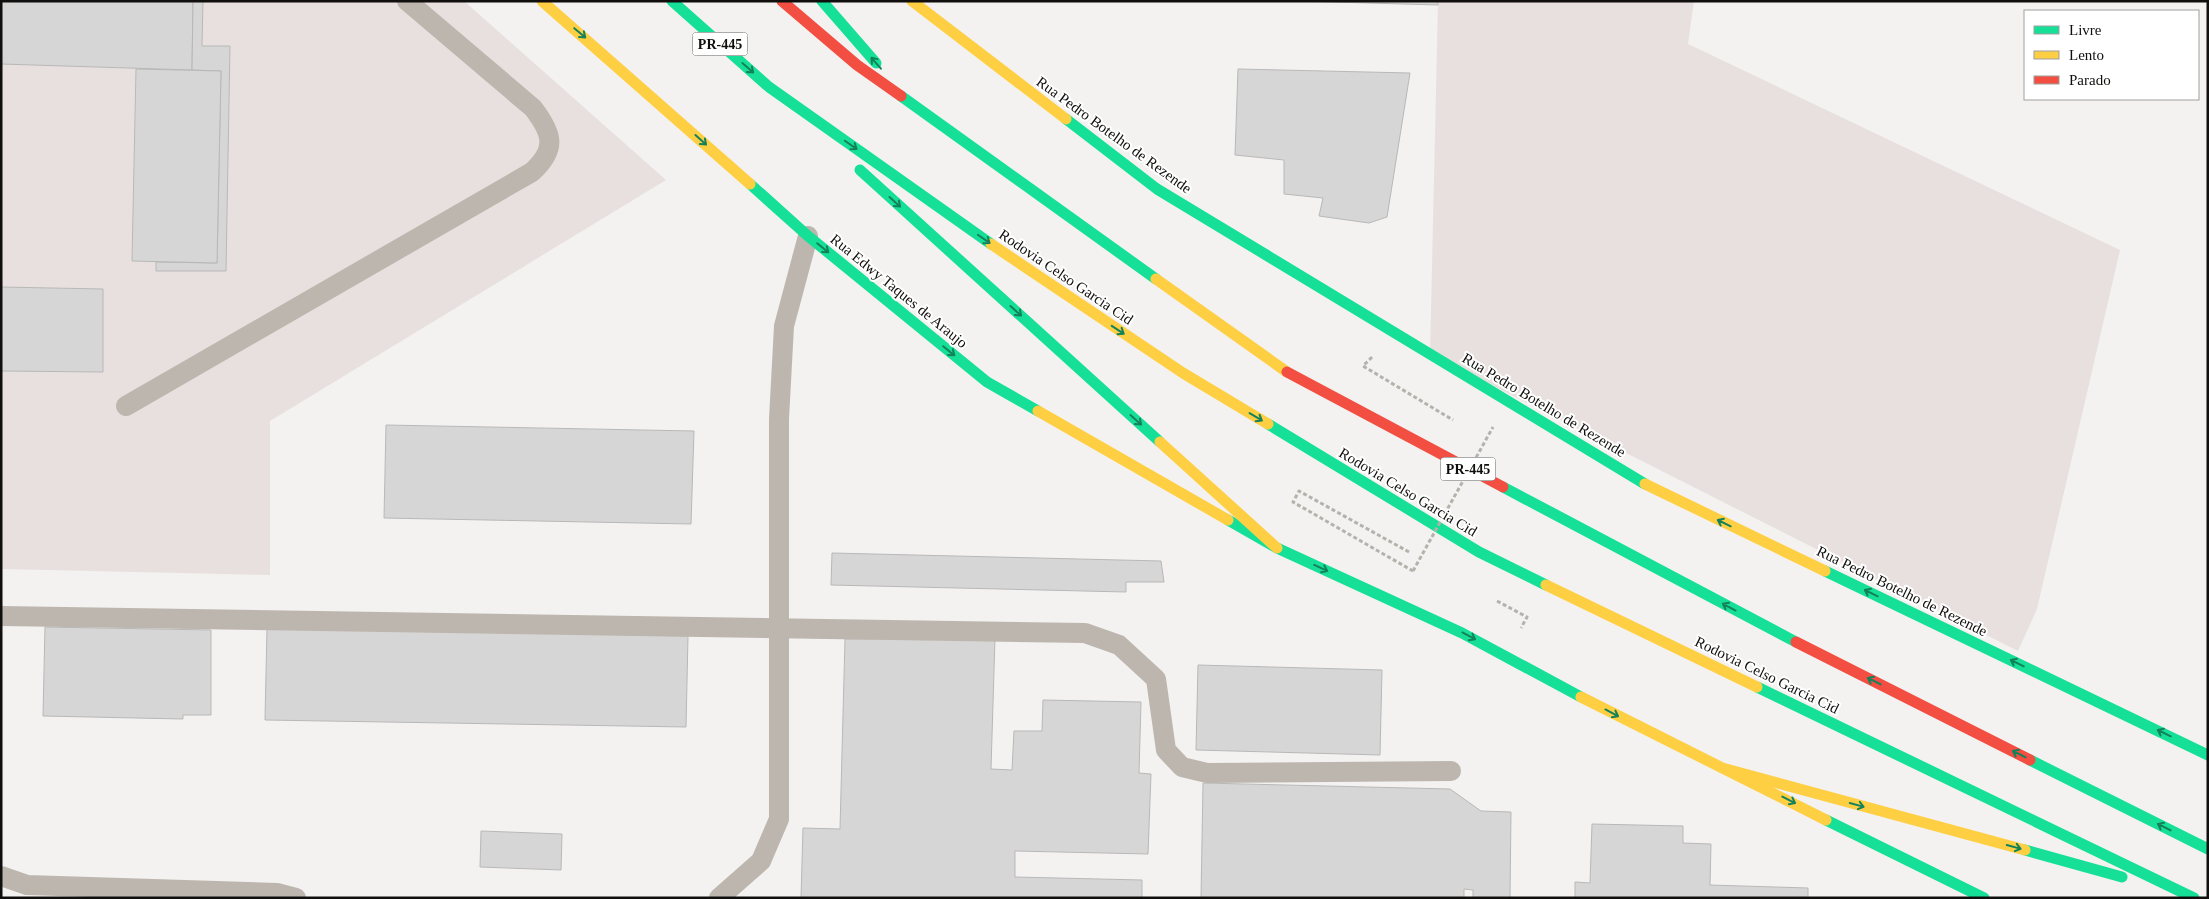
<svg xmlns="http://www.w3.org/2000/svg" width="2209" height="899" viewBox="0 0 2209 899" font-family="Georgia,serif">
<rect width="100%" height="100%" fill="#f3f2f1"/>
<g fill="#e8e0de">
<polygon points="1,1 464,1 666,180 270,421 270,575 1,569"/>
<polygon points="1438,1 1694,1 1688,44 2120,250 2037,609 2018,651 1430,354"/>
</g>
<g fill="#d7d6d6" stroke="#b9b8b8">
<polygon points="1,1 193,1 192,70 1,64"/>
<polygon points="193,1 203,1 202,46 230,46 226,271 156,271 156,262 217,263 221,71 192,70"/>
<polygon points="1297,1 1438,1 1438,5"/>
<polygon points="136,69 221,71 217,263 132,261"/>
<polygon points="1238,69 1410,73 1387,217 1369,223 1319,216 1323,198 1284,194 1284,160 1235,155"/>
<polygon points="1,287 103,289 103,372 1,371"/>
<polygon points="386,425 694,431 691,524 384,518"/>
<polygon points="832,553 1161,561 1164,582 1126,582 1126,592 831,585"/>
<polygon points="45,627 211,630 211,715 183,715 183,719 43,716"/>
<polygon points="267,628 688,636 686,727 265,720"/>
<polygon points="995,638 991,769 1012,770 1014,731 1042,731 1043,700 1141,702 1139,773 1151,774 1148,854 1015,851 1015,877 1142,880 1142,898 801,898 803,828 840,829 845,639"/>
<polygon points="1198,665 1382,670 1380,755 1196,750"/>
<polygon points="1203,783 1450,789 1481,811 1511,812 1510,898 1473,898 1473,890 1464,889 1464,898 1201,898"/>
<polygon points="1592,824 1683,826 1683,843 1711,844 1710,885 1808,888 1808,898 1575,898 1575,882 1590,883"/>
<polygon points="481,831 562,834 561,870 480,867"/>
</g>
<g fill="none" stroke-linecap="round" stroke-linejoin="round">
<g stroke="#b7b1ab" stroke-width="3" stroke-dasharray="4 2.5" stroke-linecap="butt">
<polyline points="1372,357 1363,366 1453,420"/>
<polyline points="1409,552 1299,491 1293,502 1413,571"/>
<polyline points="1497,601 1527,617 1521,628"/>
</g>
<g stroke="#bdb6ae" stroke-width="20">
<path d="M126,406L532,172C557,149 553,134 533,108L407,1"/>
<polyline points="1,616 1085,633 1119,645 1156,679 1166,750 1182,767 1207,773 1451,771"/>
<polyline points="1,876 27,885 277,893 296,898"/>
<polyline points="719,898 761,861 779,819 779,419 784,326 808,236"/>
</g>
<g stroke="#16e098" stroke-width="11">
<polyline points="672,1 769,87 991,244"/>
<polyline points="822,1 876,63"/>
<polyline points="901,96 1156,279"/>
<polyline points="1066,119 1157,189 1645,484"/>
<polyline points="860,170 1160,442"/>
<polyline points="750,184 808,236 987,382 1038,411"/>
<polyline points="1268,424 1479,552 1546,585"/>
<polyline points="1503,487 1796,642"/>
<polyline points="1228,520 1277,548 1462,633 1581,697"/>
<polyline points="1825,571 2208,755"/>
<polyline points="1757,687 2194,898"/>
<polyline points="2030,760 2208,849"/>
<polyline points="1826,820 1984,898"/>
<polyline points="2025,850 2122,877"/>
</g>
<g stroke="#ffcf43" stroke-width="11">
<polyline points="542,1 750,184"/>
<polyline points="912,1 1066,119"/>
<polyline points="991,244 1183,373 1268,424"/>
<polyline points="1156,279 1287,372"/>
<polyline points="1038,411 1228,520"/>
<polyline points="1160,442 1277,548"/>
<polyline points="1645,484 1825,571"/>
<polyline points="1546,585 1757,687"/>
<polyline points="1581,697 1826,820"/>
<polyline points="1726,769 2025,850"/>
</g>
<g stroke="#f24e42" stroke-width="11">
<polyline points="782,1 857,65 901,96"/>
<polyline points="1287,372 1503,487"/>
<polyline points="1796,642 2030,760"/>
</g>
<polyline stroke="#b7b1ab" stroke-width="3" stroke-dasharray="4 2.5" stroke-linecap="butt" points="1413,571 1493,427"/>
</g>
<defs><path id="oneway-shaft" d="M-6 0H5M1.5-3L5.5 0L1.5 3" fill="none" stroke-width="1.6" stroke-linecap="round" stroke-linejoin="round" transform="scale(1.25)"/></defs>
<g stroke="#13825a">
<use href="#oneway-shaft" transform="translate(580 33) rotate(40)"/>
<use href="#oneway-shaft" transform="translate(876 63) rotate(-131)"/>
<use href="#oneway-shaft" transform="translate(748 68) rotate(41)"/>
<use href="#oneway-shaft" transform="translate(701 140) rotate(42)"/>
<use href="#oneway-shaft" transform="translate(851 145) rotate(35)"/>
<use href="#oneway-shaft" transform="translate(895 202) rotate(42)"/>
<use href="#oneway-shaft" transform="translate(984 239) rotate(35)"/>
<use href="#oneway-shaft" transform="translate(823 248) rotate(39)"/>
<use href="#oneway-shaft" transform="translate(1016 311) rotate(42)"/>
<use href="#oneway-shaft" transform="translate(1118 330) rotate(33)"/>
<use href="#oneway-shaft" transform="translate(949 351) rotate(39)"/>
<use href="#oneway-shaft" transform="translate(1256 417) rotate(31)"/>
<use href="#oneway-shaft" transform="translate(1136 420) rotate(42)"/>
<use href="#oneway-shaft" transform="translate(1724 523) rotate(-154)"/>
<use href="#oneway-shaft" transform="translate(1321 568) rotate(25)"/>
<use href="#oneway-shaft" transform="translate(1871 593) rotate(-154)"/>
<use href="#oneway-shaft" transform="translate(1729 607) rotate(-152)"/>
<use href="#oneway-shaft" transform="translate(1469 636) rotate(28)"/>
<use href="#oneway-shaft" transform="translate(2017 663) rotate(-154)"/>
<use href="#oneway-shaft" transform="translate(1874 681) rotate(-153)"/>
<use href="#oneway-shaft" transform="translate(1612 713) rotate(28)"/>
<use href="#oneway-shaft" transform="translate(2164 733) rotate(-154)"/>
<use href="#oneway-shaft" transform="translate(2019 754) rotate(-153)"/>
<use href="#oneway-shaft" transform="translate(1789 800) rotate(27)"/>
<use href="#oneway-shaft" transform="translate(1857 805) rotate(15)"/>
<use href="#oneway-shaft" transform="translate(2164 827) rotate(-153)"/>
<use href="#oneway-shaft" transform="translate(2014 847) rotate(15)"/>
</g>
<g text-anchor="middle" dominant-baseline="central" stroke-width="4" stroke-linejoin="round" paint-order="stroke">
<g fill="#fff" stroke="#585756" stroke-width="1">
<rect x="692.5" y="32.5" width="55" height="23" rx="4"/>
<rect x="1440.5" y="457.5" width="55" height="23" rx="4"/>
</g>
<g font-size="14" font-weight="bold" fill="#100f0e">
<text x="720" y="44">PR-445</text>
<text x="1468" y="469">PR-445</text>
</g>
<g font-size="15" fill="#100f0e" stroke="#fff">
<text transform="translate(1114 135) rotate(36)">Rua Pedro Botelho de Rezende</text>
<text transform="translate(1066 277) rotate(34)">Rodovia Celso Garcia Cid</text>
<text transform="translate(899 291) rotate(39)">Rua Edwy Taques de Araujo</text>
<text transform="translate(1544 405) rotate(31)">Rua Pedro Botelho de Rezende</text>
<text transform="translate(1408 492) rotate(31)">Rodovia Celso Garcia Cid</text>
<text transform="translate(1902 591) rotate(26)">Rua Pedro Botelho de Rezende</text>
<text transform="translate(1767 675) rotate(26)">Rodovia Celso Garcia Cid</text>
</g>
</g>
<rect width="2209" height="899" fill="none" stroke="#100f0e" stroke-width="5"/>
<rect x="2024" y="10" width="175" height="90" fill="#ffffff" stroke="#9f9f9f"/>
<rect x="2034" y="26" width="25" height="8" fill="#16e098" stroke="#9f9f9f"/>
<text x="2069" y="35" font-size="15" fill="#100f0e">Livre</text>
<rect x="2034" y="51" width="25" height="8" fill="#ffcf43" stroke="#9f9f9f"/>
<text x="2069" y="60" font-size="15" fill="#100f0e">Lento</text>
<rect x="2034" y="76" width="25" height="8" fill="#f24e42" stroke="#9f9f9f"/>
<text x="2069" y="85" font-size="15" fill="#100f0e">Parado</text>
</svg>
